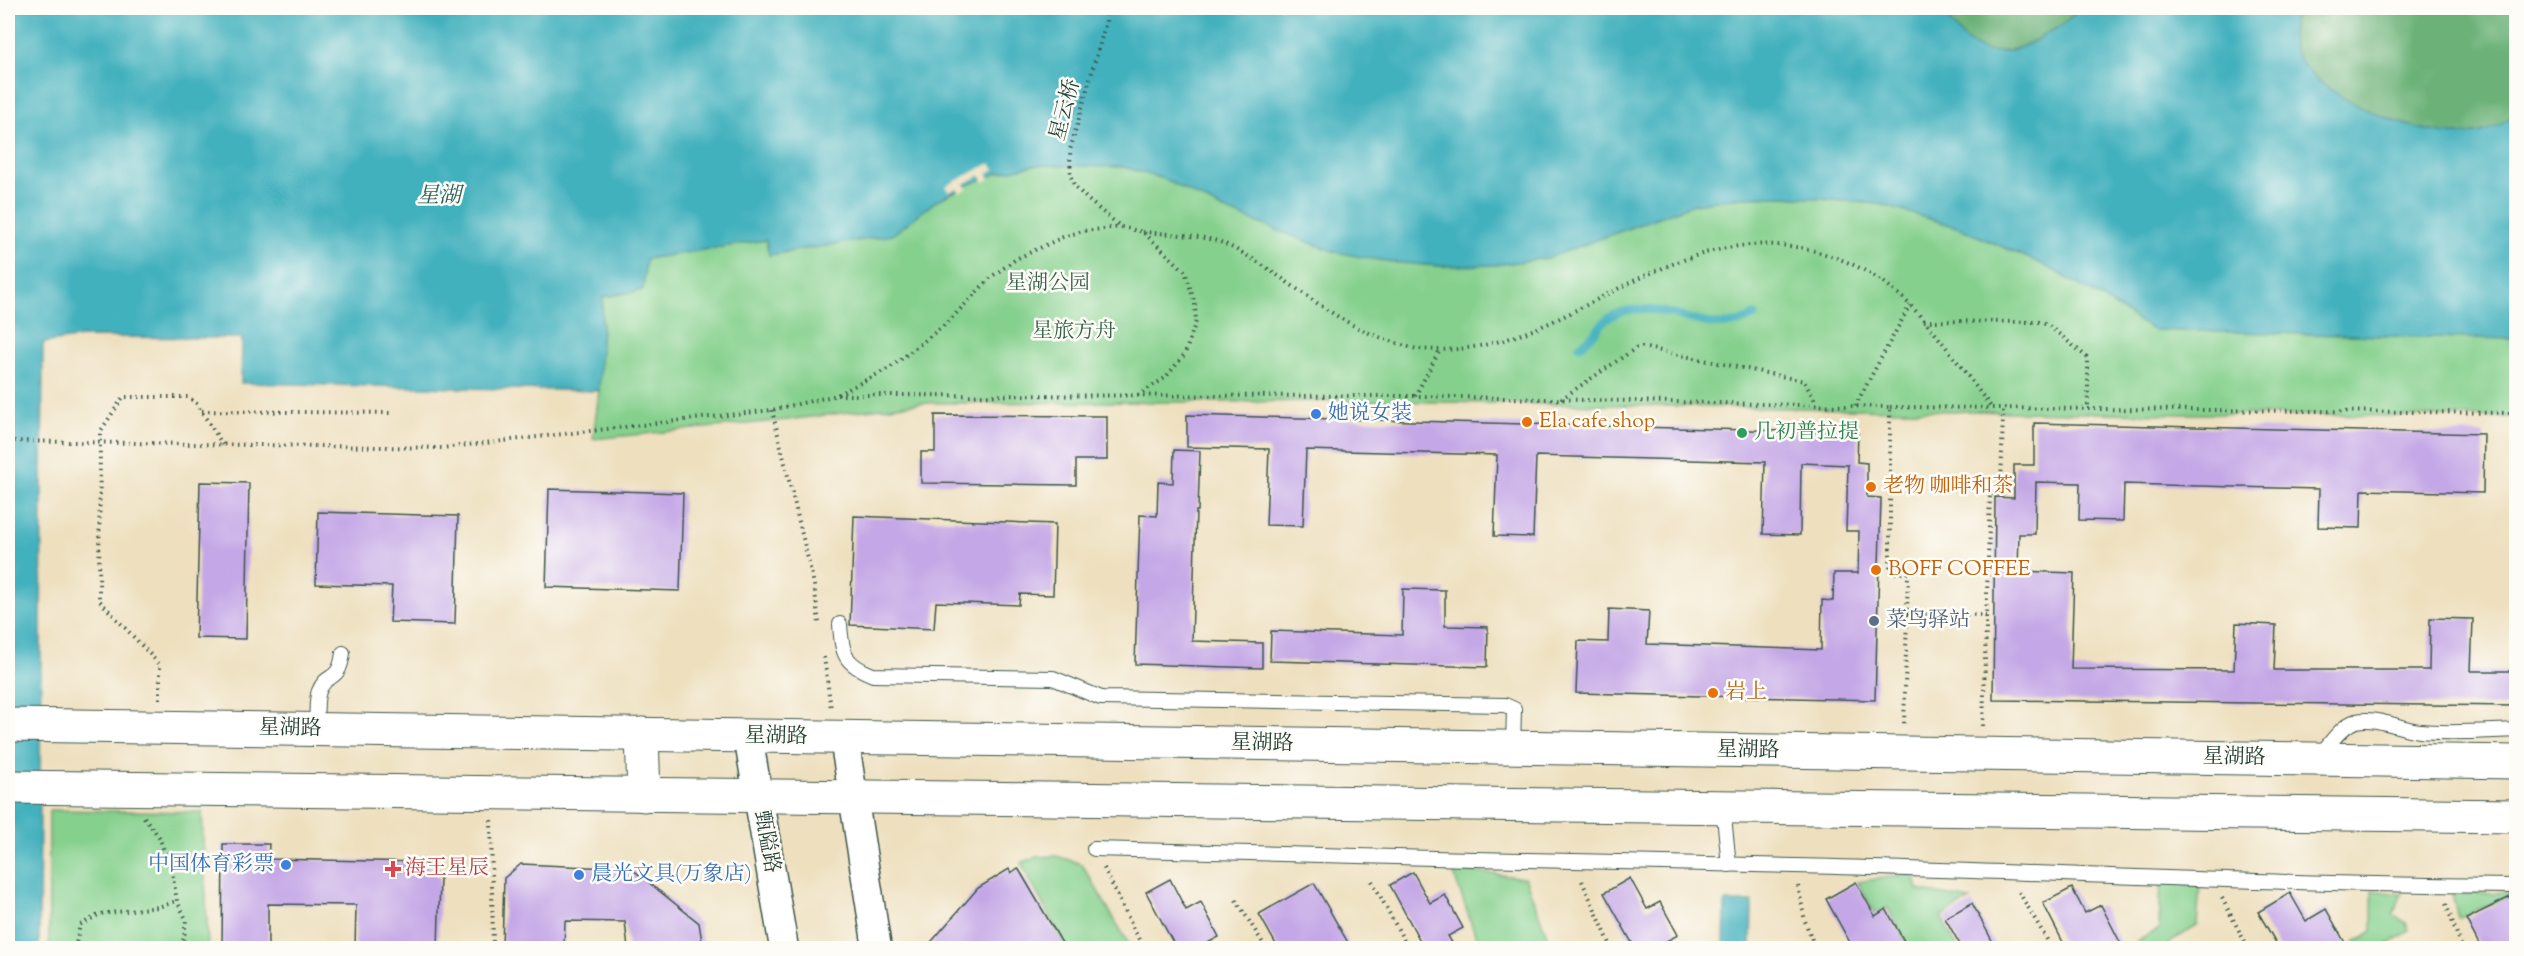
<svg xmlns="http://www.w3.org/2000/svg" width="2524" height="956" viewBox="0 0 2524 956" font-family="'Sorts Mill Goudy','Noto Serif SC',serif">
<rect width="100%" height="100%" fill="#fdfcf7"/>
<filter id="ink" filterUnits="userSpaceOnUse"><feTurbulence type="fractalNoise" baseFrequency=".0167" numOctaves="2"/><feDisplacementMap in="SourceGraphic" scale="12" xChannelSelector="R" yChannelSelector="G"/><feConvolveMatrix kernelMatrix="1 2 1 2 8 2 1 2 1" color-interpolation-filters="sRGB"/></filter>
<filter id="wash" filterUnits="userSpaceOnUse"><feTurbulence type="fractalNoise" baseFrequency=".008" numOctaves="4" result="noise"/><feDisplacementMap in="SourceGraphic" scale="24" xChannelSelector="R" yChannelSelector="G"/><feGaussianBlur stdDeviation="1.35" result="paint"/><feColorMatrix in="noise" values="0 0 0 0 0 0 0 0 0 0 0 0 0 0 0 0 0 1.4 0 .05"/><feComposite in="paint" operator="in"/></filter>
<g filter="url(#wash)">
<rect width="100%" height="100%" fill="#eee0bf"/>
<g fill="#85d08d" stroke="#528660" stroke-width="1.5">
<polygon points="1034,165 1124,167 1164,179 1224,210 1390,262 1438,266 1494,265 1548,258 1694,204 1741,197 1786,196 1879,204 1957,227 2042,264 2090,291 2153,330 2516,339 2516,417 2078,413 1377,401 921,403 787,420 593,439 599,391 603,297 643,290 645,259 766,240 769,255 892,235 936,201 967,185 998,173"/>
<polygon points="49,810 202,812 208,948 49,948"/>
<polygon points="1056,856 1082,864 1131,948 1066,948 1021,863 1036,857"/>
<polygon points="1452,869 1525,878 1552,948 1480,948"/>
<polygon points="1914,873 1918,890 1970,900 1941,917 1958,948 1896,948 1906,942 1888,908 1875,913 1858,882"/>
<polygon points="2161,881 2200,885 2197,925 2168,944 2170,948 2138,948 2136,942 2159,929"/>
<polygon points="2372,890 2402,894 2393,914 2406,923 2409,931 2383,948 2356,948 2355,942 2372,931"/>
<polygon points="2516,892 2516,908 2510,896 2458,918 2452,894"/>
</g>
<g fill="#6cb278" stroke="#467856" stroke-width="1.5">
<path d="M1942,8H2078C2069,23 2058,27 2043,36C1997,64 1967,55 1942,8Z"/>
<path d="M2299,8H2516V113C2502,125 2485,133 2467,134C2415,139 2254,80 2299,8Z"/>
</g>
<g fill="#42b1be" stroke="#307779" stroke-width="1.5">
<path d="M8,8H1942C1967,55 1997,64 2043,36C2058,27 2069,23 2078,8H2299C2254,80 2415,139 2467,134C2485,133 2502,125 2516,113V339L2153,330L2090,291L2042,264L1957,227L1879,204L1786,196L1741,197L1694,204L1548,258L1494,265L1438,266L1390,262L1335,252L1224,210L1164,179L1124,167L1034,165L998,173L967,185L936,201L892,235L769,255L766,240L646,259L643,290L603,297L599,391L241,383L242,338L81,337L43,343L39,948H8Z"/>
<polygon points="1725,902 1752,902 1751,948 1724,948"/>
</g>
<polygon fill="#eee0bf" points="991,163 994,169 987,173 990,179 984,182 980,175 964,184 967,189 960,192 957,188 949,192 946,186"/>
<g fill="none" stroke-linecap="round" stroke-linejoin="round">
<path stroke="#42b1be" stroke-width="8" d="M1579,346C1599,336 1598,317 1625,311C1672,300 1709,342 1755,315"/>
</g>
<g id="blocks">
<g fill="#c4a7e6">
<polygon points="935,415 1107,416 1107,460 1076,460 1076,485 921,483 921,452 935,452"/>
<polygon points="1187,415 1858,433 1857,462 1867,463 1867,497 1881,498 1875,700 1576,693 1578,641 1608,642 1609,609 1649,611 1647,644 1821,650 1822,600 1833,601 1834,573 1858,573 1859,531 1846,531 1848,465 1801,463 1800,535 1763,534 1765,462 1536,456 1533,537 1494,536 1497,455 1306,450 1303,526 1266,525 1269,449 1187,447"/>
<polygon points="2034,423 2484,434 2483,493 2362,490 2361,528 2318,527 2319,489 2124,484 2123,521 2079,520 2080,483 2036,482 2035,534 2019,534 2018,571 2074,573 2071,669 2234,670 2236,623 2276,625 2274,670 2429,670 2430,618 2473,619 2471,671 2517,671 2517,706 1993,700 1995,497 2014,498 2014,465 2034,465"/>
<polygon points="1174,450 1200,451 1198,511 1196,511 1192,641 1262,643 1262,668 1135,664 1140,515 1157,516 1158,482 1173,483"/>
<polygon points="200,482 249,483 246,639 196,638"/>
<polygon points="549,489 683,493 680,591 546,587"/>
<polygon points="318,512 458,516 455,624 390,622 392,586 316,584"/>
<polygon points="854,516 1055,524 1053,595 1020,594 1019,605 936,602 934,629 850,625"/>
<polygon points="1403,589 1445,590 1445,626 1488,627 1487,667 1270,661 1271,631 1402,635"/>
<polygon points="223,844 269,844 268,859 423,862 440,878 438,948 355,948 356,905 268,904 268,948 222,948"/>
<polygon points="521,864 632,869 699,923 703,948 628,948 625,922 565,921 564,948 502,948 504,878"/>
<polygon points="1018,868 1065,948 926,948 978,888 1009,869 1011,873"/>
<polygon points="1413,872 1430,903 1445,895 1463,928 1448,936 1455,948 1424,948 1390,885"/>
<polygon points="1630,878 1647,909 1660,902 1678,935 1653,948 1635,948 1604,893"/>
<polygon points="1170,879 1186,910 1201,902 1219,937 1198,948 1176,948 1146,892"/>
<polygon points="1856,882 1875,916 1886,909 1904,941 1890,948 1853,948 1826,899"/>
<polygon points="1314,883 1351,948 1278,948 1259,914"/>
<polygon points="2072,888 2085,913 2101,905 2123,948 2066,948 2043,903"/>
<polygon points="2290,893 2306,921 2326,909 2348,948 2279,948 2258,912"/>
<polygon points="2510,897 2517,910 2517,948 2481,948 2466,919"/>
<polygon points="1972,903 1996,948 1962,948 1945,918"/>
</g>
</g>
</g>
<g filter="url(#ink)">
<use href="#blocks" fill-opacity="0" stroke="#3e5549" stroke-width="1.5"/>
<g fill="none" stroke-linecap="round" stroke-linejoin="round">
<g stroke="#3e5549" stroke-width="16">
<g id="service">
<path d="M840,624C842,654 844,664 873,675L1053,678L1101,698L1505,705L1514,709L1513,747"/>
<path d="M317,730C317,719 315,702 319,691C327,671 339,684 343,653"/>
<path d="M2320,755C2329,745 2342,725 2356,721C2376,716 2400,729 2420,731C2451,734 2485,731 2516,730"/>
<polyline points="1723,807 1729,865"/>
<path d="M1094,849C1328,856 1561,861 1795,866C2035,871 2276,885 2516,886"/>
</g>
</g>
<g stroke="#3e5549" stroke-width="31">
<g id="minor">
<polyline points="748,736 784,948"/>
<polyline points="844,738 877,948"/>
</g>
</g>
<g stroke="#3e5549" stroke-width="35">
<g id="tertiary">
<polyline points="8,725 2516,762"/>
<polyline points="642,734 644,795"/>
<polyline points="8,787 2516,816"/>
</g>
</g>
<g stroke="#3e5549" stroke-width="4" stroke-dasharray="1.5 4.5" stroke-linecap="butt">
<polyline points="1106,8 1106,22 1070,150 1071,177 1074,185 1087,199 1121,227 1143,232 1185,271 1195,304 1196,321 1185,354 1165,378 1138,395"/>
<path d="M1143,232C1164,234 1207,235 1225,244C1283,271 1328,322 1391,341C1400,344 1410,348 1419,349C1484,355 1538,330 1594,301C1670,262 1741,226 1828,255C1859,265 1887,281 1910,305C1940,336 1965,373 1991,407"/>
<polyline points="1924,321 2039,322 2048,325 2088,358 2088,409"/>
<polyline points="837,395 1415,396 1890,407 1890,573 1908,573 1904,725"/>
<polyline points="1415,396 1440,350"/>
<polyline points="1561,399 1636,348 1642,347 1804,381 1817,404"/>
<polyline points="1855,406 1910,305"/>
<polyline points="1890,407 2516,413"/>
<polyline points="772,410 814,584 819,623"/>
<polyline points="202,411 392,413"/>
<polyline points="8,441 442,448 772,410 837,395 891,367 947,323 991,277 1016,259 1063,237 1083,231 1121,227"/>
<polyline points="1907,614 1986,615"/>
<polyline points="824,657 831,709"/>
<polyline points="160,699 160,665 99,600 100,432 123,397 188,397 196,403 223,445"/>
<polyline points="1983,726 1990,494 2001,493 2003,408"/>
<polyline points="144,817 159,837 172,872 177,901 186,919 184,938 180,948"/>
<polyline points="491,820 493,948"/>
<polyline points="1104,868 1143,948"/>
<polyline points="1372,881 1408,948"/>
<polyline points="1582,881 1612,948"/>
<polyline points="1798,886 1805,921 1815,948"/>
<polyline points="2019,892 2052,948"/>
<polyline points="2222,898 2248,948"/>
<polyline points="1236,900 1266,948"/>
<polyline points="2446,904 2462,948"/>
<polyline points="75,948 80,925 100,914 158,907 177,901"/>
</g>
<use href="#service" stroke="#fff" stroke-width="14"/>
<use href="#minor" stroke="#fff" stroke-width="28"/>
<use href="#tertiary" stroke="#fff" stroke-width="33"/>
</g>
</g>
<g fill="#3f7fe0" stroke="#fdfcf7" stroke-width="2">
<circle cx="1316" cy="414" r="6"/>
<circle cx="286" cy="865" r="6"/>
<circle cx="579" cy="875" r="6"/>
</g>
<g fill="#e8710a" stroke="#fdfcf7" stroke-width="2">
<circle cx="1527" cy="422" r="6"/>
<circle cx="1871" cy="487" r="6"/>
<circle cx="1876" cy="570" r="6"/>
<circle cx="1713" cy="693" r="6"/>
</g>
<circle fill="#2e9e5b" stroke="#fdfcf7" stroke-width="2" cx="1742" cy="433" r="6"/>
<circle fill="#5c6f8a" stroke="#fdfcf7" stroke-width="2" cx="1874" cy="621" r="6"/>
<path fill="#e0444e" stroke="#fdfcf7" stroke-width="2" d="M390 860h6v6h6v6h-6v6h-6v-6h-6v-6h6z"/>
<g text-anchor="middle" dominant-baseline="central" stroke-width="5" stroke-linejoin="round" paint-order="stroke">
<g font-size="21" fill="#1f3d34" stroke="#fdfcf7">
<text transform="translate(1066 110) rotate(-75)">星云桥</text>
<text transform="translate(290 729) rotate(1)">星湖路</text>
<text transform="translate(776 737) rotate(1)">星湖路</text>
<text transform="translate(1262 744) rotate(1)">星湖路</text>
<text transform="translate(1748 751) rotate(1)">星湖路</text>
<text transform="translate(2234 758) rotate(1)">星湖路</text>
<text transform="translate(766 842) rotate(80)">甄隘路</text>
</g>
<g font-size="21" fill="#38624a" stroke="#fdfcf7">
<text x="1048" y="284">星湖公园</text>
<text x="1074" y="332">星旅方舟</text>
</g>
<g font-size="21" fill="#366cbe" stroke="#fdfcf7" text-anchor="start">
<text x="1328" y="414">她说女装</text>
<text x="274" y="865" text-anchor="end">中国体育彩票</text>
<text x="591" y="875">晨光文具(万象店)</text>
</g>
<g font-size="21" fill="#c56008" stroke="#fdfcf7" text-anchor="start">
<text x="1539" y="422">Ela cafe shop</text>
<text x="1883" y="487">老物 咖啡和茶</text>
<text x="1888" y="570">BOFF COFFEE</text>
<text x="1725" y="693">岩上</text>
</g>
<g font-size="21" fill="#27864d" stroke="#fdfcf7" text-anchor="start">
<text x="1754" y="433">几初普拉提</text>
</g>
<g font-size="21" fill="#4e5e75" stroke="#fdfcf7" text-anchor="start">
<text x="1886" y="621">菜鸟驿站</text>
</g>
<g font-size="21" fill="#be3a42" stroke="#fdfcf7" text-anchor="start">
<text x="405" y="869">海王星辰</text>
</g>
<g font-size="22" font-style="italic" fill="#2a605d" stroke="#fdfcf7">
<text x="439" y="197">星湖</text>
</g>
</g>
<rect width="2524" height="956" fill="none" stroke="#fdfcf7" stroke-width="30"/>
</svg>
